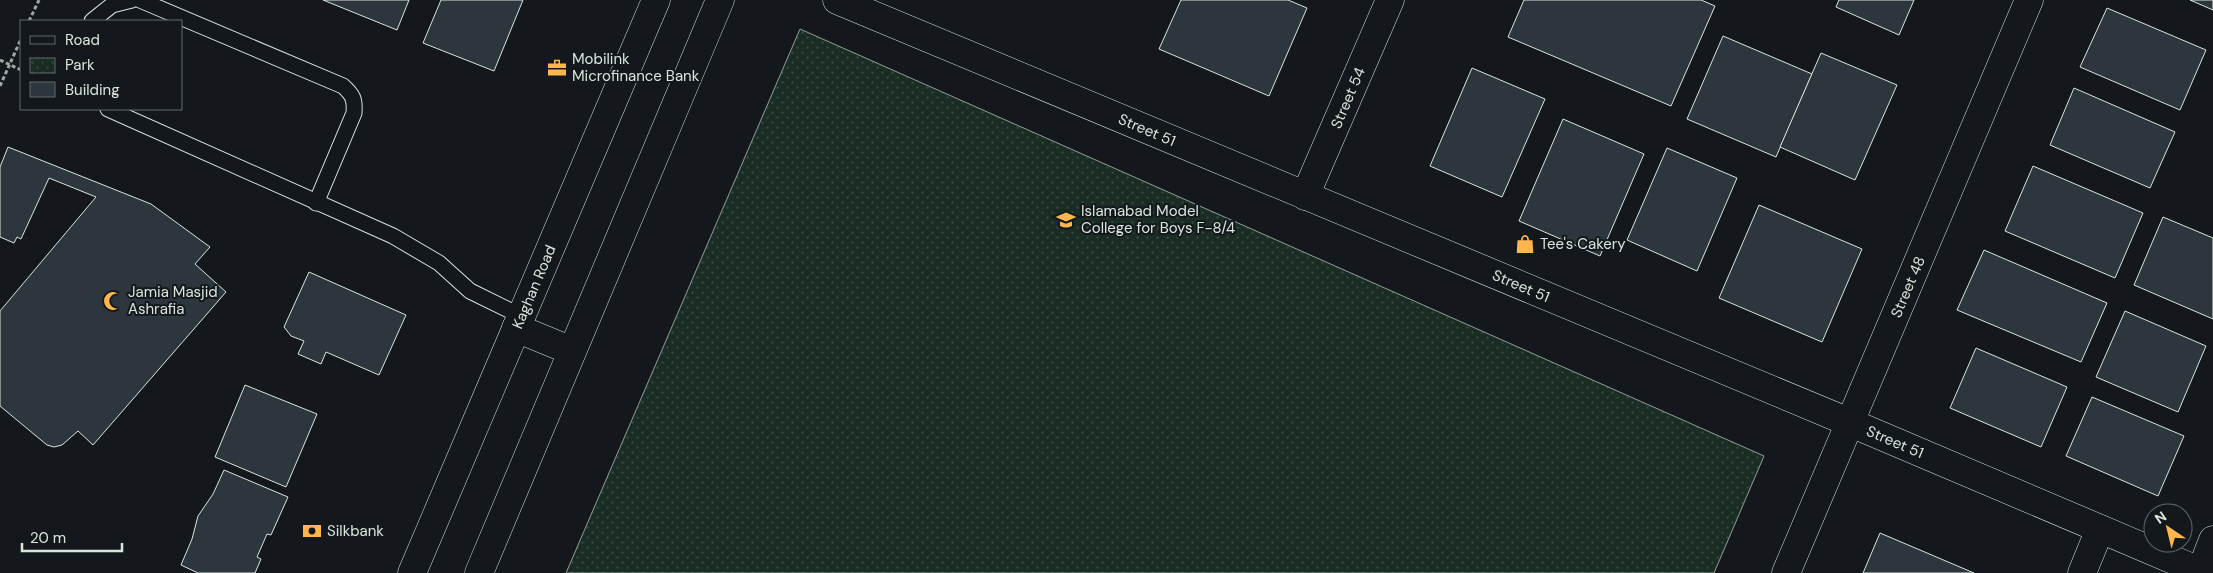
<svg xmlns="http://www.w3.org/2000/svg" width="2213" height="573" viewBox="0 0 2213 573" font-family="'DM Sans',sans-serif">
<defs>
<pattern id="park-dots" width="8" height="8" patternUnits="userSpaceOnUse" patternTransform="scale(1.25)"><rect width="8" height="8" fill="#1a2d24"/><path d="M2 2h.1M6 6h.1" fill="none" stroke="#3b4b43" stroke-width="1.8" stroke-linecap="round"/></pattern>
</defs>
<rect width="100%" height="100%" fill="#14181c"/>
<polygon fill="url(#park-dots)" stroke="#939e99" points="800,29 1764,456 1714,573 566,573"/>
<g fill="#2c363c" stroke="#d8e6dc">
<polygon points="323,0 409,0 397,30"/>
<polygon points="441,0 523,0 494,71 423,43"/>
<polygon points="1181,0 1288,0 1307,8 1269,96 1159,49"/>
<polygon points="1524,0 1701,0 1715,6 1671,106 1508,37"/>
<polygon points="1839,0 1914,0 1899,35 1836,7"/>
<polygon points="2190,0 2213,0 2213,10"/>
<polygon points="2107,8 2206,50 2180,110 2080,67"/>
<polygon points="1723,36 1812,74 1776,157 1687,119"/>
<polygon points="1821,53 1897,85 1855,180 1780,147"/>
<polygon points="1472,68 1545,99 1502,197 1430,166"/>
<polygon points="2074,88 2175,132 2150,188 2050,145"/>
<polygon points="1563,119 1644,154 1600,256 1519,221"/>
<polygon points="8,147 151,204 210,247 195,264 226,292 93,445 78,431 62,445 54,447 47,445 0,406 0,311 96,197 49,178 21,239 17,237 14,243 0,237 0,167"/>
<polygon points="1667,148 1737,178 1697,271 1627,240"/>
<polygon points="2033,166 2143,213 2115,278 2005,231"/>
<polygon points="1759,205 1862,249 1822,342 1719,298"/>
<polygon points="2163,217 2213,238 2213,319 2134,285"/>
<polygon points="1984,250 2107,303 2081,362 1957,310"/>
<polygon points="309,272 406,315 379,375 326,352 321,364 298,354 304,341 291,336 284,327"/>
<polygon points="2125,311 2206,346 2178,412 2096,377"/>
<polygon points="1976,348 2067,387 2041,447 1950,408"/>
<polygon points="245,385 317,414 286,487 215,457"/>
<polygon points="2092,397 2184,436 2158,496 2066,456"/>
<polygon points="224,470 288,497 271,535 267,534 257,557 261,559 255,573 198,573 181,565 192,539 198,516 213,494"/>
<polygon points="1880,533 1974,573 1863,573"/>
</g>
<g fill="none" stroke-linecap="round" stroke-linejoin="round">
<g stroke="#d8e6dc" stroke-width="17">
<g id="lane">
<path d="M140,0L343,86C353,95 355,99 354,113L316,203"/>
<polyline points="92,21 112,5 132,0"/>
<polyline points="108,109 393,236 439,263 470,291 521,316"/>
</g>
</g>
<g stroke="#d8e6dc" stroke-width="29">
<g id="street">
<polyline points="837,0 1851,423 2204,573"/>
<polyline points="1305,196 1390,0"/>
<polyline points="2201,571 2213,540"/>
<polyline points="1786,573 2029,0"/>
<polyline points="2082,573 2100,529"/>
</g>
</g>
<g stroke="#d8e6dc" stroke-width="29">
<g id="secondary">
<polyline points="516,328 572,351"/>
<polyline points="412,573 656,0"/>
<polyline points="479,573 720,0"/>
</g>
</g>
<g stroke="#9da8a2" stroke-width="3" stroke-dasharray="4 2.5" stroke-linecap="butt">
<polyline points="29,21 39,0"/>
<polyline points="0,60 21,70"/>
<polyline points="0,86 21,39"/>
</g>
<use href="#lane" stroke="#14181c" stroke-width="15"/>
<use href="#street" stroke="#14181c" stroke-width="28"/>
<use href="#secondary" stroke="#14181c" stroke-width="28"/>
</g>
<defs>
<g id="office-bare" transform="scale(1.5)"><path d="M-6-3h4V-5.5h4V-3h4V5H-6ZM-1-4.5V-3h2v-1.5ZM-6 0V1H6V0Z" fill="#ffb74d" stroke="#14181c" stroke-width="2.5" paint-order="stroke"/></g>
<g id="university-bare" transform="scale(1.5)"><path d="M0-5L7-2L0 1L-7-2ZM-4 1L0 2.5L4 1V4Q0 6-4 4Z" fill="#ffb74d" stroke="#14181c" stroke-width="2.5" paint-order="stroke"/></g>
<g id="shop-bare" transform="scale(1.5)"><path d="M-5-2.5h2.3a2.7 3.5 0 0 1 5.4 0H5L5.5 6h-11ZM-1.5-2.5h3a1.5 2.3 0 0 0-3 0Z" fill="#ffb74d" stroke="#14181c" stroke-width="2.5" paint-order="stroke"/></g>
<g id="mosque-bare" transform="scale(1.5)"><path d="M3.5-4.9A6 6 0 1 0 3.5 4.9A5 5 0 1 1 3.5-4.9Z" fill="#ffb74d" stroke="#14181c" stroke-width="2.5" paint-order="stroke"/></g>
<g id="bank-bare" transform="scale(1.5)"><path d="M-6-4H6V4H-6ZM0-2.3a2.3 2.3 0 1 0 0 4.6a2.3 2.3 0 1 0 0-4.6Z" fill="#ffb74d" stroke="#14181c" stroke-width="2.5" paint-order="stroke"/></g>
</defs>
<g fill-rule="evenodd">
<use href="#office-bare" x="557" y="68"/>
<use href="#university-bare" x="1066" y="220"/>
<use href="#shop-bare" x="1525" y="244"/>
<use href="#mosque-bare" x="113" y="301"/>
<use href="#bank-bare" x="312" y="531"/>
</g>
<g text-anchor="middle" dominant-baseline="central" stroke-width="4" stroke-linejoin="round" paint-order="stroke">
<g font-size="15" fill="#d8e6dc" stroke="#14181c" text-anchor="start">
<text x="572" y="59">Mobilink<tspan x="572" dy="17">Microfinance Bank</tspan></text>
<text x="1081" y="211">Islamabad Model<tspan x="1081" dy="17">College for Boys F-8/4</tspan></text>
<text x="1540" y="244">Tee's Cakery</text>
<text x="128" y="292">Jamia Masjid<tspan x="128" dy="17">Ashrafia</tspan></text>
<text x="327" y="531">Silkbank</text>
</g>
<g font-size="15" fill="#d8e6dc" stroke="#14181c">
<text transform="translate(1348 98) rotate(-67)">Street 54</text>
<text transform="translate(1147 130) rotate(23)">Street 51</text>
<text transform="translate(1521 286) rotate(23)">Street 51</text>
<text transform="translate(534 287) rotate(-67)">Kaghan Road</text>
<text transform="translate(1908 287) rotate(-67)">Street 48</text>
<text transform="translate(1895 442) rotate(23)">Street 51</text>
</g>
</g>
<rect x="20" y="20" width="162" height="90" fill="#14181c" stroke="#626a69"/>
<rect x="30" y="36" width="25" height="8" fill="#14181c" stroke="#626a69"/>
<text x="65" y="45" font-size="15" fill="#d8e6dc">Road</text>
<rect x="30" y="58" width="25" height="15" fill="url(#park-dots)" stroke="#626a69"/>
<text x="65" y="70" font-size="15" fill="#d8e6dc">Park</text>
<rect x="30" y="82" width="25" height="15" fill="#2c363c" stroke="#626a69"/>
<text x="65" y="95" font-size="15" fill="#d8e6dc">Building</text>
<g transform="translate(2168 528) rotate(325)"><circle r="24" fill="#14181c" stroke="#626a69"/>
<path d="M0-4L9 19L0 12L-9 19Z" fill="#ffb74d"/>
<text y="-8" font-size="14" font-weight="bold" text-anchor="middle" fill="#d8e6dc">N</text>
</g>
<path d="M22 543v8h100v-8" fill="none" stroke="#d8e6dc" stroke-width="2.5"/>
<text x="30" y="543" font-size="15" fill="#d8e6dc" stroke="#14181c" stroke-width="4" paint-order="stroke">20 m</text>
</svg>
